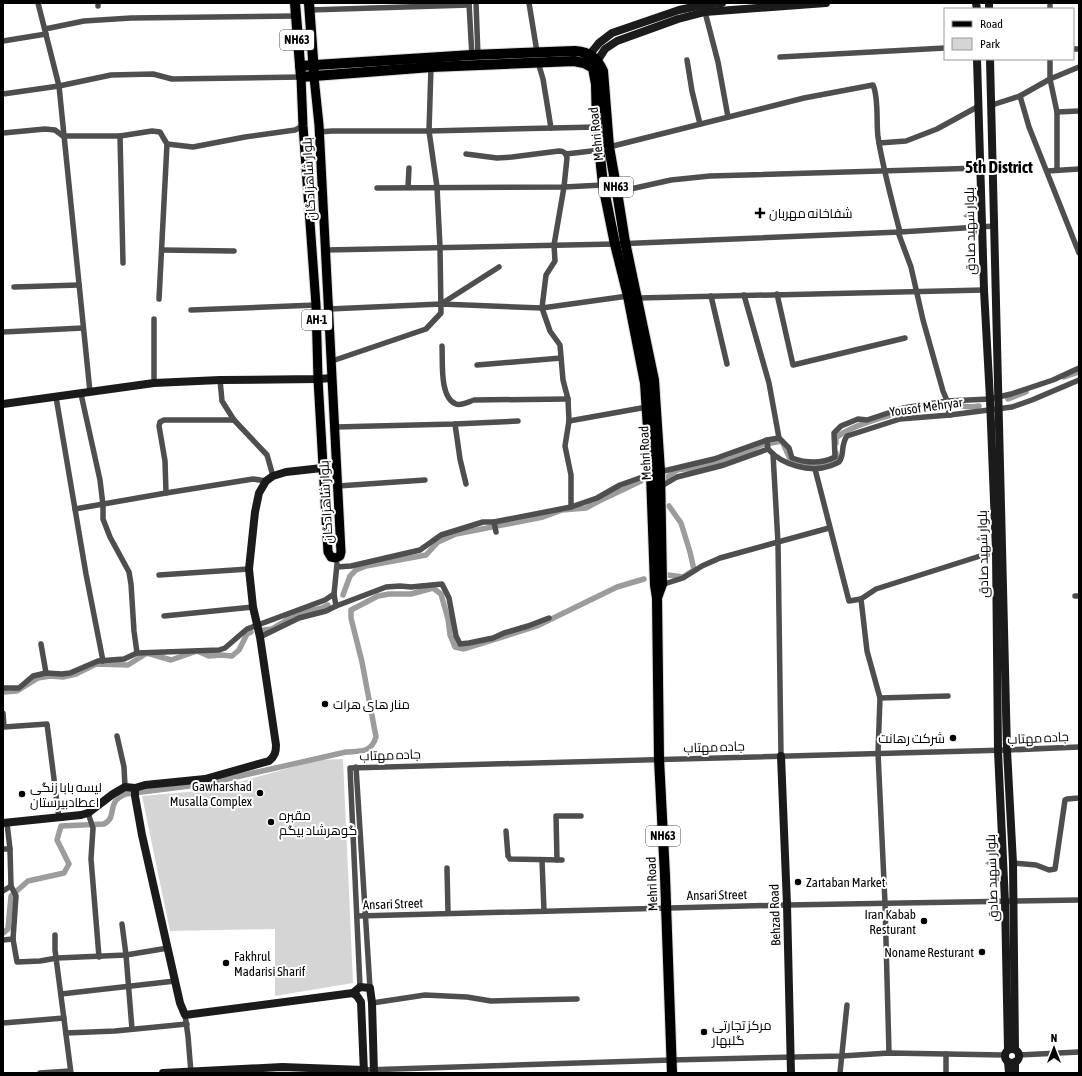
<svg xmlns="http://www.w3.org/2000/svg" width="1082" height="1076" viewBox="0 0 1082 1076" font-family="'Asap Condensed',Cairo,sans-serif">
<rect width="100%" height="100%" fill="#fff"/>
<polygon fill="#d5d5d5" points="343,759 353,983 275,996 275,929 170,931 142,796 210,790 318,760"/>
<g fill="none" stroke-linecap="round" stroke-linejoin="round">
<g stroke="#9c9c9c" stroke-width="5.5">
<polyline points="1064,377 1079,372"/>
<polyline points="1008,399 1026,392"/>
<path d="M836,443V438C854,422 921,406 945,404C957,404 968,409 979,406"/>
<path d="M675,470L694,468L728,460L761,445L782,441L791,461C806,466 821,467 837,459L836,453"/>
<polyline points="666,478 677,470"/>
<polyline points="668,575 683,577 694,570 690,552 681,523 669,506"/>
<polyline points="343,595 350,576 356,570 366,566 426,555 438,542 456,534 543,517 562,510 586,508 599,501 641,481"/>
<polyline points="264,630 272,629 284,622 292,615 322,608 328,605"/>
<polyline points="3,692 17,691 38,678 50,676 63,677 76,674 96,664 128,665 147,653 171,660 197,651 209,656 221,655 232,656 239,650 247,634 251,632"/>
<path d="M3,933L8,929L11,896L28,881L64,873L69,864L57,840L61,826L104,824C119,816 104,803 126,794L205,784L346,752C361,751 371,753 376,737L362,662L351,618V610L378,596L389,594H411L433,588L441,594L448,619L450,635L455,647L464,649L537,626L617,587L644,579"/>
</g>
<g stroke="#dbdbdb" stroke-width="11">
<polyline id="primary" points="301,77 303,126 316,305 318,379 328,552 331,557 336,558 340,556 341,552 319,125 314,77"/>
</g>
<g stroke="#dbdbdb" stroke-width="12">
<g id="highway">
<polyline points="295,3 301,77 431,67 574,61 584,63 593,68 596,84 597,127 603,185 615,244 628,296 645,383 651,474 655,585 657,598 659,759 665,876 672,1073"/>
<polyline points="309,3 314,73"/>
<path d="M300,66L472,55L575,51C590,52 597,58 603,71L609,147L617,192L625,242L654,380L660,471L662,584L657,598"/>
</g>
</g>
<g stroke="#4e4e4e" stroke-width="5.5">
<polyline points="38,3 59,86 90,392"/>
<polyline points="98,3 98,6"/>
<polyline points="469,3 472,57"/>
<polyline points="476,3 478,56"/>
<polyline points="529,3 537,52"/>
<polyline points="1050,3 1050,9"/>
<polyline points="309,10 469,5"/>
<polyline points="705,12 718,62 728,117"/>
<polyline points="45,29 84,21 131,18 295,16"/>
<polyline points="3,41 46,34"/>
<polyline points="1073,49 1079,49"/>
<polyline points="780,57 945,48"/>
<polyline points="1050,59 1050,79 1057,112 1057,170"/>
<polyline points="687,60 692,91 700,124"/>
<polyline points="538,62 543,79 551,128"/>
<polyline points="3,94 59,86 111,75 153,74 172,79 301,77"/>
<polyline points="1020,96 1029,127 1079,253"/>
<polyline points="992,105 1020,96 1050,79 1079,67"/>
<polyline points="1057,112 1079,111"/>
<polyline points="319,132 332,131 429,131 597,127"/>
<polyline points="3,133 45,129 55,130 63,136 120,136 152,131 160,132 167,144 159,299"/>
<polyline points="120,136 123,263"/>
<polyline points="879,143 906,141 937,129 979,106"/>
<polyline points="167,144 193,147 245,137 295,130 303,126"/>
<path d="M609,147L804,98L873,85C879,98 876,122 878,137C883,169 892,201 900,232"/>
<path d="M466,154L497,158L512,157L559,151C564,151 566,153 567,158L564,187L554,245L555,261L546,275L542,308L550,331L560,345L563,380L568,399L569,421L565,446L571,475V507"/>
<polyline points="566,154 600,150"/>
<polyline points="1047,171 1079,169"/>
<polyline points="408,187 409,168"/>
<polyline points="377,188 564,187 603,185"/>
<polyline points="617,192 671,180 710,176 981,168"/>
<polyline points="898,232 911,267 923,320 943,391 948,403 948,409 950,415"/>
<polyline points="162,250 234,251"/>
<polyline points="326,250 615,244 900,232 995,226"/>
<polyline points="14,287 79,285"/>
<polyline points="777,294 793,365 905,338"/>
<polyline points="744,295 769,383 779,438"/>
<polyline points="711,296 727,364"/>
<polyline points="638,298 984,290"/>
<polyline points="441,304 499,267"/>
<polyline points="329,309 441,304 542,308 628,296"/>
<polyline points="191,310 316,305"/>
<polyline points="154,319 154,383"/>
<polyline points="3,332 83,328"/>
<path d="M442,346C443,360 439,398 456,404C461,406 468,402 474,400L568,399"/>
<polyline points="332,361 426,329 441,313 440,247 437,187 429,131 431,67"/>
<polyline points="477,365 561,358"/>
<polyline points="220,380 222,401 234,420 267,455 273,476"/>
<polyline points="81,394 100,480 103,505 103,519 110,537 129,572 131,584 134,631 137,653"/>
<polyline points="56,397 86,574 103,661"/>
<polyline points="569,421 647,407"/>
<polyline points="455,424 460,459 466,484"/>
<polyline points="335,427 455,424 518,421"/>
<path d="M767,440L768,449C782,465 810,473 830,466C833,465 836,464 839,462C845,455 840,446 847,436L900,419L950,415L1012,407L1032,400L1079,380"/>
<polyline points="773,454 778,543 781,756"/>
<polyline points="815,469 849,601 861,599"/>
<polyline points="338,486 425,480"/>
<polyline points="660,487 677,477 724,465 768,449"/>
<polyline points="166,493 165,461 159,426 160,422 164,420 234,420"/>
<polyline points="75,509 166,493 253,479 266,481"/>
<polyline points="494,522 496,532"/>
<path d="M337,567L351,566L420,550L441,535L483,522H494L571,507L597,498L620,485L651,474L714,459L767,440L779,438L789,448L792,458C806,463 821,464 835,457L834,433L841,426L858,419L867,420L903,408L947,401L990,399L1011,394L1053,380L1079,368"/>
<polyline points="159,575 249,569"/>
<polyline points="661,585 683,578 702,566 720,558 829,528"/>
<polyline points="1075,596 1079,596"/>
<polyline points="336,606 334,594 337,564"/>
<polyline points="164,616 253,607"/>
<polyline points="260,637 299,618 326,611 336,606 386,587 400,586 411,587 442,584 449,598 456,636 460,644 469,643 493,638 504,633 528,626 549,618"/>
<polyline points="41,644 46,673"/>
<polyline points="3,688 19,688 33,676 46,673 62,674 70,673 98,661 124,659 137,653 219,650 225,648 247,629 325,600 334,594"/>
<polyline points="880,698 948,696"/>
<polyline points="3,713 4,727 47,724 59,818"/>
<polyline points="117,736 124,767 125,787"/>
<polyline points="356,767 370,988"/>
<polyline points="88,813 93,828 91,859 99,957"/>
<polyline points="7,823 10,849 11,886 16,896 13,939 17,962 40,961 57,958 126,955 168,948"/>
<polyline points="506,831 508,856 510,859 562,860"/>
<polyline points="3,849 10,849"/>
<polyline points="542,860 544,911"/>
<polyline points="557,860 556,816 581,816"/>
<polyline points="1013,863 1036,865 1049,870 1055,869 1065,800 1067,799 1079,798"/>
<polyline points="447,868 448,913"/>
<polyline points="3,891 11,886"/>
<polyline points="357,916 787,905 1079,900"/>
<polyline points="122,924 126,955 132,1029"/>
<polyline points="55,935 55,950 71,1073"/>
<polyline points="3,940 13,939"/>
<polyline points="360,987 350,768 1007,750 1079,747"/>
<polyline points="61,994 175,981"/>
<polyline points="372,1003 425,995 467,997 491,1001 577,999"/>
<polyline points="185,1015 188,1036 191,1073"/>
<polyline points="3,1023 64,1018"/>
<polyline points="66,1033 115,1031 187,1024"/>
<polyline points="889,1053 885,903 878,753 880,698 867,651 861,599 876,589 996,551"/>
<polyline points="946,1054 946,1073"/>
<polyline points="1019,1055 1079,1052"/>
<polyline points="364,1070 671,1060 842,1056 889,1053 1004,1055"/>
<polyline points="40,1073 70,1071"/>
<polyline points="840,1073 847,1005"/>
</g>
<g stroke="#1b1b1b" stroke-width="8">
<polyline points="976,3 977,9"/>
<polyline points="989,3 989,9"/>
<polyline points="586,59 599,43 612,33 679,10 703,5 722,3"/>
<polyline points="977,59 984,290 990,399 996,551 998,751 1005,902 1008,1049"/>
<polyline points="990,59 1007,750 1013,863 1015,1049"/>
<polyline points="594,66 605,49 617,41 678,19 705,12 826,3"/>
<polyline points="3,404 154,383 220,380 318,379 332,378"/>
<polyline points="781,756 787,905 791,1073"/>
<polyline points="135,788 135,796 142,835 180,1003 185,1015 353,993"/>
<path d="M3,823L81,815L88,813L113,794L125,787L135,788L145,785L205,779L269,761C275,756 276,752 276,745L260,637L253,607L249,569L255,512L259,493L266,481L273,476L286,472L322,468"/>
<polyline points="353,993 360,987 370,988 372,1003 374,1073"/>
<polyline points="353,993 357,996 361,1002 364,1073"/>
<circle cx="1012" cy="1056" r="7"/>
<polyline points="1008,1062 1009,1073"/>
<polyline points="1015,1062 1015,1073"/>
<polyline points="163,1073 282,1067 364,1070"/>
</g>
<use href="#primary" stroke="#000" stroke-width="9"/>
<use href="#highway" stroke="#000" stroke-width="10"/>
</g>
<g fill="#000" stroke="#fff" stroke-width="1.5">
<path d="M758 207h4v4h4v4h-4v4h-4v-4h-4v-4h4z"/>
<circle cx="325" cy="704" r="4"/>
<circle cx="953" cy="738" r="4"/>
<circle cx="260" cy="793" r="4"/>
<circle cx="22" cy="794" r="4"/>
<circle cx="271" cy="822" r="4"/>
<circle cx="798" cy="882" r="4"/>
<circle cx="924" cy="921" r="4"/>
<circle cx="982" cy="952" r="4"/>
<circle cx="226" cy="963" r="4"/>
<circle cx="704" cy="1032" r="4"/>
</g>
<g text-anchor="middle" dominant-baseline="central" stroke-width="4" stroke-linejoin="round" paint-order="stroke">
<g fill="#fff" stroke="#4c4c4c" stroke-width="1">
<rect x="280" y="30" width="34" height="20" rx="3"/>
<rect x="599" y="177" width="34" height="20" rx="3"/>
<rect x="302" y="310" width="30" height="20" rx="3"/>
<rect x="646" y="826" width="34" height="20" rx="3"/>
</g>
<g font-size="12" font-weight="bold" fill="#000">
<text x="297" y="40">NH63</text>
<text x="616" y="187">NH63</text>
<text x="317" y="320">AH-1</text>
<text x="663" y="836">NH63</text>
</g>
<g font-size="13" fill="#000" stroke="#fff">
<text transform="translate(596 134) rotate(-96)">Mehri Road</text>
<text transform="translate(309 179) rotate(-93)">بلوار شاهزادگان</text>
<text transform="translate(970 231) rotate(-91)">بلوار شهید صادق</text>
<text transform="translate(926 407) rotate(-8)">Yousof Mehryar</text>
<text transform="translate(645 453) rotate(-93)">Mehri Road</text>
<text transform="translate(326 502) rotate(-93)">بلوار شاهزادگان</text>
<text transform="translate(983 554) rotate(-91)">بلوار شهید صادق</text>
<text transform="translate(1038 738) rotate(-3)">جاده مهتاب</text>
<text transform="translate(714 747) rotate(-2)">جاده مهتاب</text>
<text transform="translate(390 755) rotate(-2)">جاده مهتاب</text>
<text transform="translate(992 878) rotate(-92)">بلوار شهید صادق</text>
<text transform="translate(652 884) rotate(-92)">Mehri Road</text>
<text transform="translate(717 895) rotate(-1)">Ansari Street</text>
<text transform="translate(393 904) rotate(-2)">Ansari Street</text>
<text transform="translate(775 915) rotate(-92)">Behzad Road</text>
</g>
<g font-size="13" fill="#000" stroke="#fff" text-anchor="start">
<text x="769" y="213">شفاخانه مهربان</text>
<text x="333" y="704">منار های هرات</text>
<text x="945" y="738" text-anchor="end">شرکت رهانت</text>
<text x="252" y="786" text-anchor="end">Gawharshad<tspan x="252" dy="15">Musalla Complex</tspan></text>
<text x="30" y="787">لیسه بابا زنگی<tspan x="30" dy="15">اعطادبیرستان</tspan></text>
<text x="279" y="815">مقبره<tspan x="279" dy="15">گوهرشاد بیگم</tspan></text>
<text x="806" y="882">Zartaban Market</text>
<text x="916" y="914" text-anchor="end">Iran Kabab<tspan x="916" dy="15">Resturant</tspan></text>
<text x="974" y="952" text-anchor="end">Noname Resturant</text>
<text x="234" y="956">Fakhrul<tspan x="234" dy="15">Madarisi Sharif</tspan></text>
<text x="712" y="1025">مرکز تجارتی<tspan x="712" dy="15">گلبهار</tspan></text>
</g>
<g font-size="17" font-weight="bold" fill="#000" stroke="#fff">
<text x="999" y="167">5th District</text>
</g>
</g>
<rect width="1082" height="1076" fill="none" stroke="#000000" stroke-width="8"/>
<rect x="944" y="8" width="130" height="52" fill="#ffffff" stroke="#999999"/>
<rect x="952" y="21" width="20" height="6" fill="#000000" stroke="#999999"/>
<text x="980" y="28" font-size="12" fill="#000000">Road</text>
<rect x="952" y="38" width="20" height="12" fill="#d5d5d5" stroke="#999999"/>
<text x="980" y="48" font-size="12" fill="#000000">Park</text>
<g transform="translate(1054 1048)" stroke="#ffffff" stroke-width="3" paint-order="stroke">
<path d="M0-3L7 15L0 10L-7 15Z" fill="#000000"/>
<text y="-6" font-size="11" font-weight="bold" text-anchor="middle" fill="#000000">N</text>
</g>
</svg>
